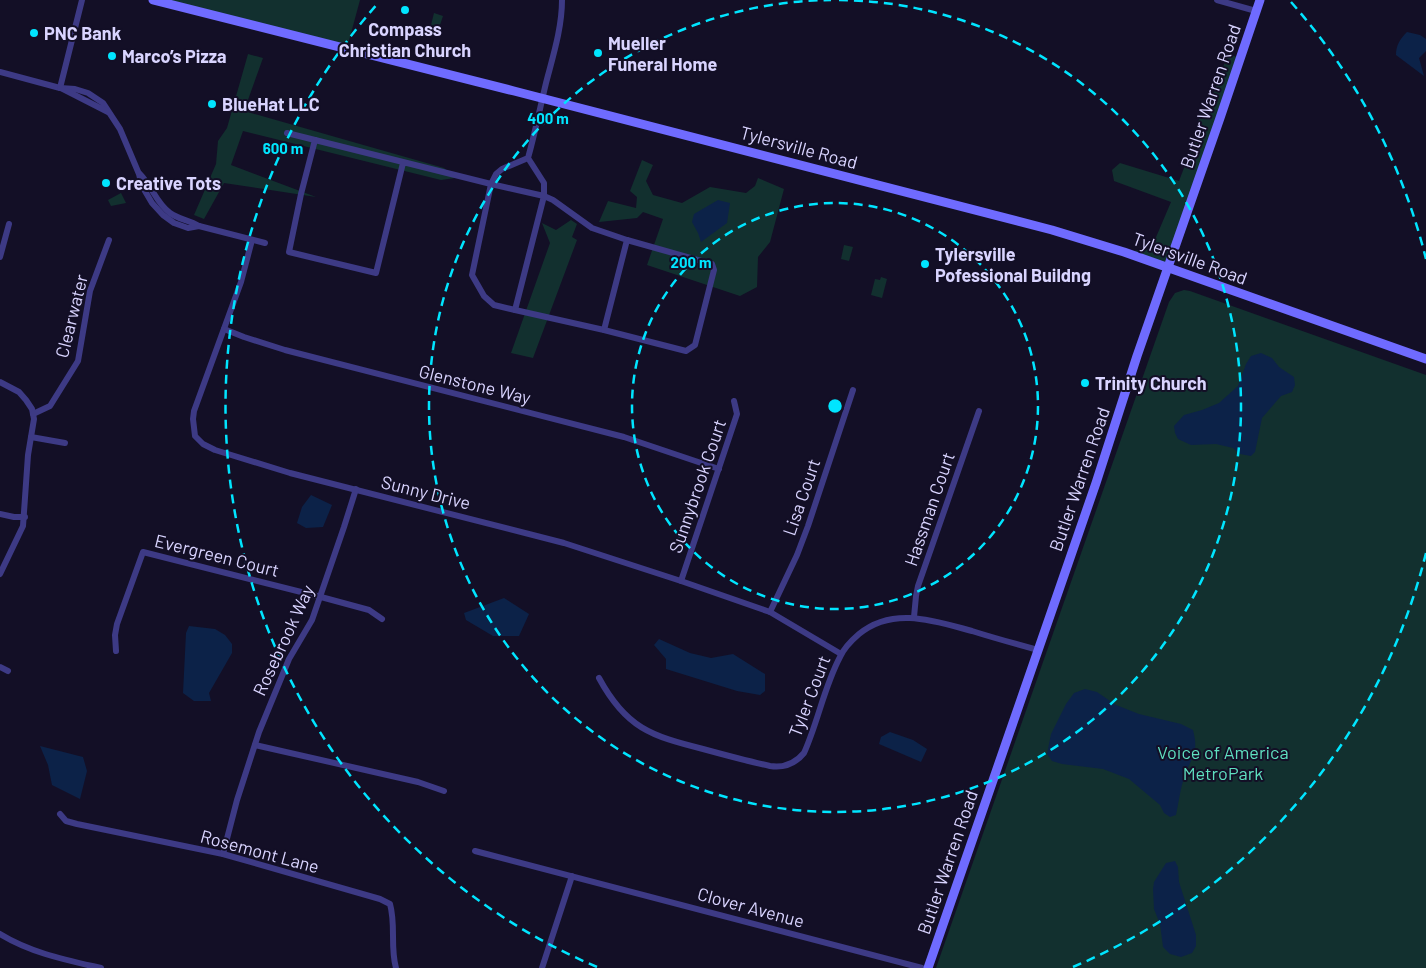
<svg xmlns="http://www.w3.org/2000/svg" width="1426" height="968" viewBox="0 0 1426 968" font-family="Barlow,sans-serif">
<rect width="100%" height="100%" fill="#130f26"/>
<g fill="#12302f">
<polygon points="160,0 360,0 347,48"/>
<polygon points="434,13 443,16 438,31 430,29"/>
<polygon points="248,54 263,58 244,111 444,168 455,178 441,180 243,131 231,165 316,197 224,183 204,219 194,215 216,164 218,141 227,128"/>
<polygon points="1228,54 1240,58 1168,267 1124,252 1151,249 1171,202 1114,181 1112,170 1120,163 1179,181 1197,134 1197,122 1206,112"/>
<polygon points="642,160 653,165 646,181 653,195 682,203 710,187 746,193 755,186 758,178 784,189 770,242 758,257 757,287 740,296 647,265 663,219 643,212 637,218 599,222 608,201 636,208 637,197 630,191"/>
<polygon points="121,193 126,203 111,206 108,200"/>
<polygon points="571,220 577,224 572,237 577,240 533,358 511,353 550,243 542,223 556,230"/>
<polygon points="844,245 853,247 849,261 841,259"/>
<polygon points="881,277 887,279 882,298 871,295 875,279 880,280"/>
<polygon points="1184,290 1190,291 1426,375 1426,968 936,968 1169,302 1175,293"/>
</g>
<g fill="#0c2248">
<path d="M1407,32L1420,35L1426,39V51L1419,58L1424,76L1396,55C1396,45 1400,39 1407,32Z"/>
<polygon points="718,200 730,203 727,223 701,242 698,233 692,222 694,214"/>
<polygon points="1261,353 1272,358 1279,367 1294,377 1295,385 1292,392 1281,396 1262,418 1255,452 1251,456 1240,454 1233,448 1216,444 1191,445 1178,439 1175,433 1174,426 1184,415 1202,410 1219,403 1238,386 1246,364 1251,356"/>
<polygon points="311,495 332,505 323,527 306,528 297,523 302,507"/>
<polygon points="504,598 529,614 519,636 493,636 466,620 464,613"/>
<polygon points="189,626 215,629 225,635 232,644 232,653 209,693 211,701 194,701 183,693 186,633"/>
<polygon points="659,639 690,653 711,658 733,654 765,674 765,691 760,695 737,691 666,669 666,659 654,645"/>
<path d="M1085,689L1097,692L1116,705L1139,714L1181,724L1193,730C1199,753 1192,755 1185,776C1180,788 1179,802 1176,815L1170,817L1164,813L1160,805L1129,779L1103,769L1062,764L1052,761L1047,754L1051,734L1066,704L1074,693Z"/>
<polygon points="890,732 913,740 927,749 921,762 879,744 881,737"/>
<polygon points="40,746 83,757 87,771 80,799 52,785 48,765"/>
<polygon points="1175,861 1178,867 1179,882 1196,935 1196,946 1192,953 1181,957 1170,954 1163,947 1160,924 1154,909 1153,889 1154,882 1166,863"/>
</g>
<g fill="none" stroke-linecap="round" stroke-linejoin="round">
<g stroke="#3d3a85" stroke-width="6">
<polyline points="1217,0 1256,11"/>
<polyline points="0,72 60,88 75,89 88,93 103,103 120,129 139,174 142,186 152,203 163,215 174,223 188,228 199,226"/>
<polyline points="60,88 82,0"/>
<polyline points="61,88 108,112"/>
<polyline points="287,133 315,140"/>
<path d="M528,158L502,169L496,174L491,184L472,275L484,296L494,305L515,310L544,196V183L528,158C535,133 540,108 546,83C553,56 562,28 562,0"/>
<polyline points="403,163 376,273 289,252 301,194 315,140 491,184 544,196 553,200 592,228 627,240 604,330 515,310"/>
<path d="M140,174C152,186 156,203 170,213C178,219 189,220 199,226L265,243"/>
<polyline points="252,240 241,282 194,411 193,419 195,436 203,444 215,450 290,473 564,543 681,581 770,612 841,654"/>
<polyline points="0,257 9,224"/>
<polyline points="224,329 244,337 285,350 624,437 719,469"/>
<polyline points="604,330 686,351 695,345 714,270 712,264 627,240"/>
<polyline points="0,382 19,392 26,400 32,409 34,419 28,455 23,526 0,574"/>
<polyline points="33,414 50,406 78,361 90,291 109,240"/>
<polyline points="31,437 65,443"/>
<polyline points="0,514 14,517 25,517"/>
<polyline points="681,581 737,414 734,401"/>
<polyline points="770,612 797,555 808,526 853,390"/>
<polyline points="914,617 916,596 918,586 979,411"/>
<polyline points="116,651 115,635 117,624 143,552 321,597 369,610 382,619"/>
<polyline points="0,667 8,671"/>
<path d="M599,678C626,728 651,736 703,749C725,755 747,761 770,766C783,768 795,764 804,753C818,722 824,687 840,657C844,648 852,640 859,634C893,606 935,621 972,631C994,638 1016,644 1038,650"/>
<polyline points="255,745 418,782 444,791"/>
<path d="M60,814L66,821L77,824L223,854L380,899L390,904C396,925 390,947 396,968"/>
<polyline points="475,851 922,968"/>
<polyline points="223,854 237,800 259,732 289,659 312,620 344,527 356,489"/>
<path d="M0,934C31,953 66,960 101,968"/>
<polyline points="542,968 572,876"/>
</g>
<g stroke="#6f6bff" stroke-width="9">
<polyline points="153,0 514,91 1052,230 1124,252 1426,359"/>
<polyline points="928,968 1096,483 1137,356 1220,118 1260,0"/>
</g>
</g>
<g fill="none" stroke="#00e5ff" stroke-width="2.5" stroke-dasharray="9 6">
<circle cx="835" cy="406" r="203"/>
<path d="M839 0A406 406 0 1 1 831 0"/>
<path d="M1426 553A609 609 0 0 1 1073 967M597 967A609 609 0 0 1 379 2M1291 2A609 609 0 0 1 1426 259"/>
</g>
<g fill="#00e5ff" stroke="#130f26" stroke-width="2">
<circle cx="405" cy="10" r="5"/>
<circle cx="34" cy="33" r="5"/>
<circle cx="598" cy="53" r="5"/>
<circle cx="112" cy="56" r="5"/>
<circle cx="212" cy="104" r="5"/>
<circle cx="106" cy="183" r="5"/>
<circle cx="925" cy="264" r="5"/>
<circle cx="1085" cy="383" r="5"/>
</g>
<g text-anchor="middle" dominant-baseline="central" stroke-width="4" stroke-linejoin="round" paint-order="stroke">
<g font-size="18" font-weight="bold" fill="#d9d4ff" stroke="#130f26" text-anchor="start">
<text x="405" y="29" text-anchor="middle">Compass<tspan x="405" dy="21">Christian Church</tspan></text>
<text x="44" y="33">PNC Bank</text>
<text x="608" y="43">Mueller<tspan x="608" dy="21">Funeral Home</tspan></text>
<text x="122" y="56">Marco’s Pizza</text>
<text x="222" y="104">BlueHat LLC</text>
<text x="116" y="183">Creative Tots</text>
<text x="935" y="254">Tylersville<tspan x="935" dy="21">Pofessional Buildng</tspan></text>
<text x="1095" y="383">Trinity Church</text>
</g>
<g font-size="18" fill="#d9d4ff" stroke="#130f26">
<text transform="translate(1210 96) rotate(-71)">Butler Warren Road</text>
<text transform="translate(799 147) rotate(15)">Tylersville Road</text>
<text transform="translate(1190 258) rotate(20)">Tylersville Road</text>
<text transform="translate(71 316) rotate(-76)">Clearwater</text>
<text transform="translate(475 384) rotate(14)">Glenstone Way</text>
<text transform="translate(1079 479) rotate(-71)">Butler Warren Road</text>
<text transform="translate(697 486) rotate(-71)">Sunnybrook Court</text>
<text transform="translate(426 492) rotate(14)">Sunny Drive</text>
<text transform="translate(801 497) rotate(-71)">Lisa Court</text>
<text transform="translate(929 509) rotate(-71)">Hassman Court</text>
<text transform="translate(217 555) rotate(14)">Evergreen Court</text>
<text transform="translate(283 640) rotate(-65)">Rosebrook Way</text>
<text transform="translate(809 696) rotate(-69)">Tyler Court</text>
<text transform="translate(260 851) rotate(15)">Rosemont Lane</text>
<text transform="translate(947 862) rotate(-71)">Butler Warren Road</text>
<text transform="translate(751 907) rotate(15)">Clover Avenue</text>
</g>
<g font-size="18" fill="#5fe0c0" stroke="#130f26">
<text x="1223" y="752">Voice of America<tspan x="1223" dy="21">MetroPark</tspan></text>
</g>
</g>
<circle cx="835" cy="406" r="8" fill="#00e5ff" stroke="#130f26" stroke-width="2.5"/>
<g font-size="15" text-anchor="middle" font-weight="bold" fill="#00e5ff" stroke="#130f26" stroke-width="4" stroke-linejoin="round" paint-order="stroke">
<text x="548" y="124">400 m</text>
<text x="283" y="154">600 m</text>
<text x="691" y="268">200 m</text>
</g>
</svg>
